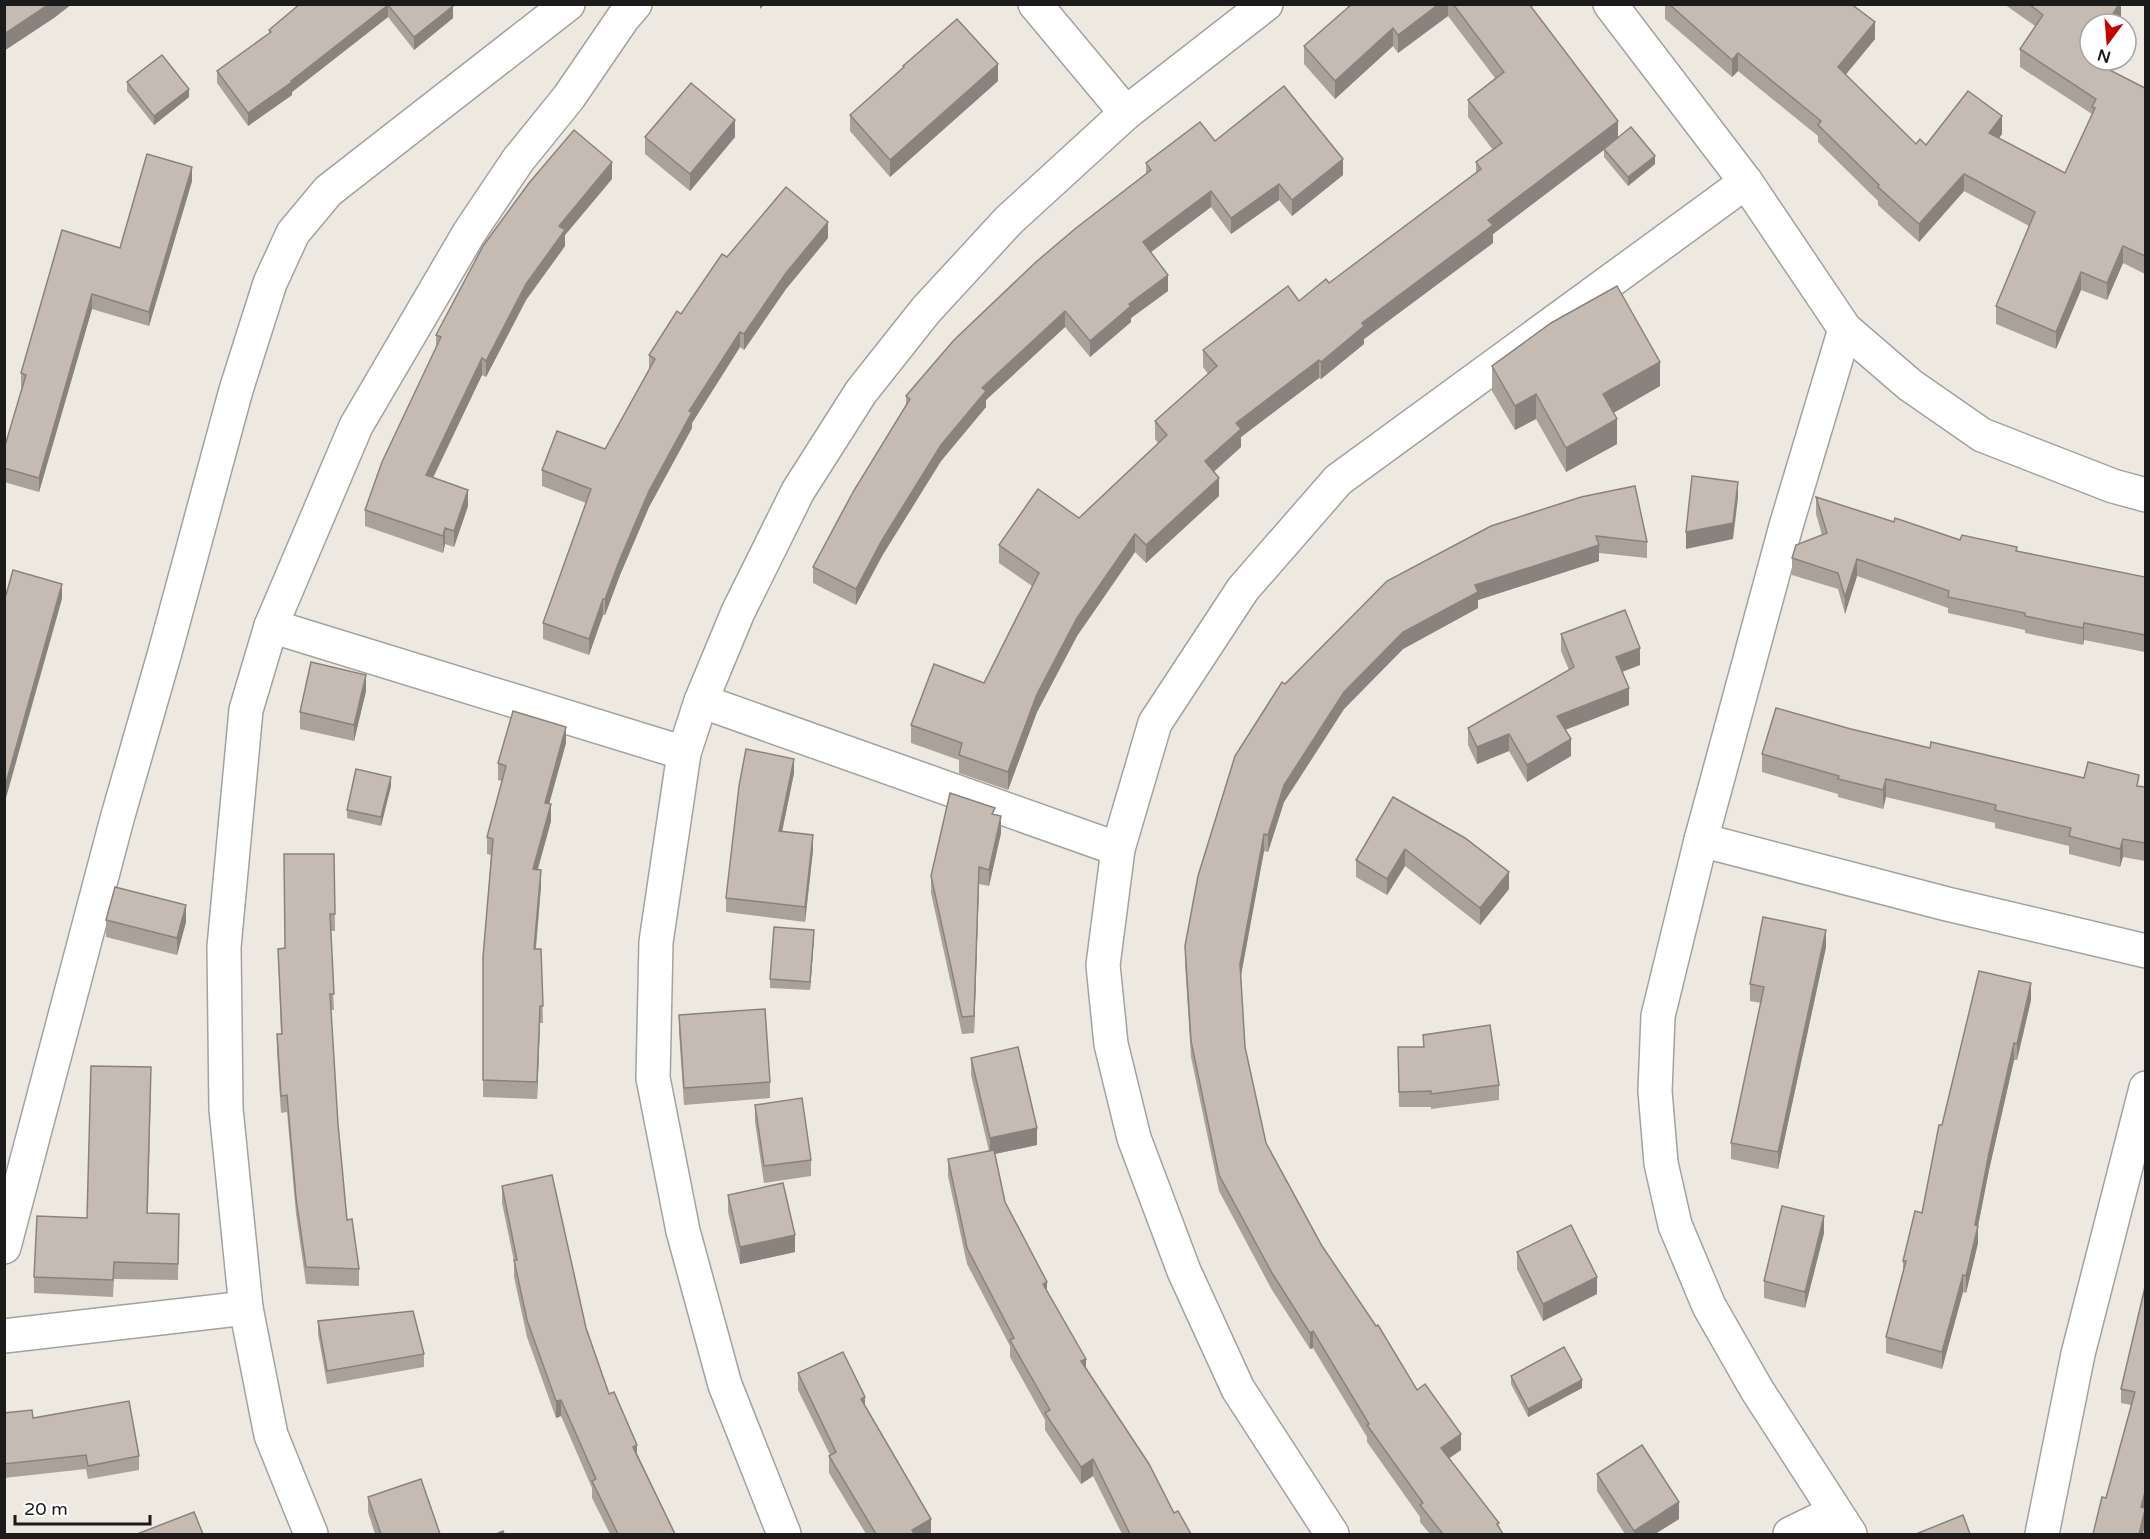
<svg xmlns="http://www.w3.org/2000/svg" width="2150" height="1539" viewBox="0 0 2150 1539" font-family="'Varela Round',sans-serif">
<rect width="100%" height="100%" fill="#ede9e0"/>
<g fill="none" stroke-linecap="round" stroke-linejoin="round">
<g stroke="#a2a2a2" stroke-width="36">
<g id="street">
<polyline points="1035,4 1126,113"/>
<polyline points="1610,4 1746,182 1845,329 1910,385 1982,435 2113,486 2146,495"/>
<polyline points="1845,329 1786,526 1701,840 1658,1016 1655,1091 1661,1163 1675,1225 1709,1306 1757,1390 1850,1534"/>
<polyline points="271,626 684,753"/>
<polyline points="701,701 1118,849"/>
<polyline points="1701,840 1947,904 2146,951"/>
<polyline points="4,1247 117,819 165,652 236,390 270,283 293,233 328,191 568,4"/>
<polyline points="4,1336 246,1308"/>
<polyline points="311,1534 271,1435 246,1308 226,1109 224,947 246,710 271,626 356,426 469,233 518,160 569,97 623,18 635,4"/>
<polyline points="784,1534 725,1385 683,1231 653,1078 656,942 684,753 701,701 738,612 798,491 861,392 926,310 1009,220 1126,113 1266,4"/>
<polyline points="1332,1534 1238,1389 1184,1271 1134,1138 1111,1044 1103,965 1118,849 1155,723 1243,589 1338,480 1746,182"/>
<polyline points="1790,1534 1835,1512"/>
<polyline points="2042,1534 2078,1354 2146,1088"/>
</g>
</g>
<use href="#street" stroke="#fff" stroke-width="33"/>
</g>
<g fill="#a9a19a">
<polygon points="300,4 452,4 453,18 414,50 388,17 292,92 292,95 248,126 217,83 217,71 269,34 269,30"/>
<polygon points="1352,4 1529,4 1618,137 1655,164 1628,186 1604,157 1604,150 1493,234 1493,243 1364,339 1364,344 1321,379 1319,378 1241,437 1241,447 1214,472 1219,496 1146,563 1135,552 1077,636 1037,712 1008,790 959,773 959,760 911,743 911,725 984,683 1032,586 999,563 999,545 1079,518 1158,443 1155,439 1155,421 1208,374 1203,367 1203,350 1299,301 1329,283 1476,173 1476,162 1493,150 1468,117 1468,100 1495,78 1448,16 1398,53 1393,46 1335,99 1304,64 1304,46"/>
<polygon points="1665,4 1851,4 1875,39 1845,75 1916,144 1926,145 2002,134 1999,138 2065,173 2092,114 2020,67 2020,49 2035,26 2004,4 2121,4 2121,19 2118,24 2090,24 2094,62 2145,88 2145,274 2123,263 2107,300 2081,290 2056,349 1996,324 1996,306 2029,226 1964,191 1919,242 1878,205 1878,201 1818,142 1818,136 1738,71 1732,77 1665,19"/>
<polygon points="903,66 998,81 890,177 850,131 850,115 903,69"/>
<polygon points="127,82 189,97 154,125 127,91"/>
<polygon points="645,137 735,137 690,191 645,154"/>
<polygon points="1215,141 1343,175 1292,216 1279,200 1231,234 1211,207 1151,252 1168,291 1131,318 1131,322 1090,357 1065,327 986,400 986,407 941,461 882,556 856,605 813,583 813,567 906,406 906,396 1146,175 1146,163"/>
<polygon points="612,179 565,235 565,246 526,300 486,377 482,375 433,478 468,506 454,547 445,544 443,553 365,526 365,510 436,348 436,335"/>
<polygon points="192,181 149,326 92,309 39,492 4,482 4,449 22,388 21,387 21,373 120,248"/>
<polygon points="828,238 786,289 744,350 740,347 692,423 692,428 649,507 620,575 605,615 603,615 589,655 543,639 543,623 586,503 542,486 542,470 605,449 649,369 649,355 727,257"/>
<polygon points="1492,366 1660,386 1613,413 1617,444 1566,472 1536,419 1515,430 1492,391"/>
<polygon points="1581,497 1647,542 1647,558 1599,553 1599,561 1478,600 1478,608 1403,649 1344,709 1284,802 1268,852 1264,851 1241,976 1245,1047 1266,1143 1322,1246 1417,1390 1461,1450 1449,1458 1503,1534 1430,1534 1420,1522 1420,1517 1367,1442 1367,1437 1313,1348 1310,1349 1272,1290 1219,1191 1191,1057 1185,963 1185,946 1285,684"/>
<polygon points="1816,497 1894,522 1960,540 2145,577 2145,652 2084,640 2083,645 2025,633 2025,630 1948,613 1948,608 1857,576 1845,614 1838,589 1792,575 1792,558 1822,535 1816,514"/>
<polygon points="1561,634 1640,665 1622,672 1629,705 1565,730 1571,756 1527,782 1509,751 1477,764 1468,745 1468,728 1569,670 1561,651"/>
<polygon points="366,691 354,741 300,729 300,712"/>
<polygon points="1851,729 1930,748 2084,778 2145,787 2145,861 2123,857 2120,867 2069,854 2069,846 1995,828 1995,823 1886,797 1883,809 1838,797 1838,794 1762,772 1762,754"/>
<polygon points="566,743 549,804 551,821 538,869 541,886 536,949 541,949 543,1023 540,1023 537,1099 483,1097 483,957 491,855 487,854 487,837 502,781 498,780 498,763"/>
<polygon points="794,773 782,832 813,850 805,922 726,912 726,898"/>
<polygon points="391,786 381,826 347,818 347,810"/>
<polygon points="1393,797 1509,889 1480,925 1405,866 1387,895 1356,877 1356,860"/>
<polygon points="995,814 1001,833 989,886 979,884 974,1033 962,1034 931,893 931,876"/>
<polygon points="334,854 335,931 330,931 334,1010 331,1010 338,1124 347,1220 359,1269 359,1286 306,1284 296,1214 287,1112 281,1113 277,1051 277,1034 281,1034 278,949 285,948"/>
<polygon points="106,920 186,922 177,955 106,937"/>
<polygon points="814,938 810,990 770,988 770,979"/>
<polygon points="1826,947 1778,1169 1731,1159 1731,1143 1761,1003 1750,1001 1750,984"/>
<polygon points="2031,1000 2017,1060 2014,1060 1989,1170 1978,1226 1978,1243 1966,1293 1963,1292 1942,1369 1886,1353 1886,1337 1903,1270 1903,1261 1922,1213 1942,1125"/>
<polygon points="679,1015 770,1082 770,1098 684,1105 679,1032"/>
<polygon points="1423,1035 1499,1085 1499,1100 1431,1109 1431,1107 1399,1107 1398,1047 1423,1047"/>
<polygon points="971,1058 1037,1145 995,1154 1005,1202 1047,1290 1086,1369 1174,1513 1191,1534 1122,1534 1093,1476 1081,1484 1045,1430 1045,1420 1010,1357 1010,1346 967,1264 948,1176 948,1159 989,1151 971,1075"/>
<polygon points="151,1084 148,1213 179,1214 178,1280 114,1279 113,1297 34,1293 34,1277 87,1218"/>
<polygon points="755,1105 811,1160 811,1176 764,1183 755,1122"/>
<polygon points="502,1186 586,1328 609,1394 675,1534 610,1534 592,1498 592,1488 561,1416 556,1418 527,1337 514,1277 514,1261 502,1203"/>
<polygon points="728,1195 795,1252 740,1264 728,1212"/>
<polygon points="1824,1233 1805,1308 1764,1298 1764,1281"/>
<polygon points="1517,1252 1597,1294 1543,1321 1517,1269"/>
<polygon points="2145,1287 2145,1508 2106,1498 2131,1405 2121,1403 2121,1389"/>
<polygon points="318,1321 424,1354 424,1367 327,1384 318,1334"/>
<polygon points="798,1373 865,1407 931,1534 866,1534 829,1473 829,1456 830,1455 798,1390"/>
<polygon points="1511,1376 1582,1388 1528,1417 1511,1384"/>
<polygon points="4,1413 33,1418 139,1456 139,1470 88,1479 86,1469 4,1478"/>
<polygon points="1597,1474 1679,1519 1655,1534 1625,1534 1597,1491"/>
<polygon points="368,1497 440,1534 375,1534 368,1512"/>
</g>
<g fill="#8a837d">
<polygon points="49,4 72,4 54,18 4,51 4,34"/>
<polygon points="760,4 765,4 760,9"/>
<polygon points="1439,4 1448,4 1448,16 1398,53 1398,35"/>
<polygon points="2119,4 2121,4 2121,19 2118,24 2107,24"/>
<polygon points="388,5 388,17 292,92 292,95 248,126 248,113"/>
<polygon points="453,6 453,18 414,50 414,37"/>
<polygon points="1875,22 1875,39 1838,84 1838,67"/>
<polygon points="1393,28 1393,46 1335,99 1335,81"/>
<polygon points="2090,52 2090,60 2096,60 2086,75 2086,58"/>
<polygon points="1738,53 1738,71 1732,77 1732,60"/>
<polygon points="998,64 998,81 890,177 890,160"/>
<polygon points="189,89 189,97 154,125 154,116"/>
<polygon points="2002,116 2002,134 1989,150 1989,133"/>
<polygon points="735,120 735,137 690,191 690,174"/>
<polygon points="1618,121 1618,139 1493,234 1493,243 1364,339 1364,344 1321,379 1321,362 1362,323 1488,220"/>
<polygon points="1655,156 1655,164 1628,186 1628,177"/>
<polygon points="1343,159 1343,175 1292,216 1292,200"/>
<polygon points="612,162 612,179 565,235 565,246 526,300 486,377 486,361 526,284 559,226"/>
<polygon points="192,167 192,181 149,326 149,312"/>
<polygon points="1964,174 1964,191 1919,242 1919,224"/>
<polygon points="1279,184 1279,200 1231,234 1231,218"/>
<polygon points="1211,191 1211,207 1143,258 1143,242"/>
<polygon points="828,222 828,238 786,289 744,350 744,334 786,273"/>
<polygon points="2123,246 2123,263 2107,300 2107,283"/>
<polygon points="2081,272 2081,290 2056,349 2056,332"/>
<polygon points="1168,275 1168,291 1131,318 1131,322 1090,357 1090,341 1129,304"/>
<polygon points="92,294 92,309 39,492 39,478"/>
<polygon points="1065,311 1065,327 986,400 986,407 941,461 882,556 856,605 856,589 882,540 941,445 982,388"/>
<polygon points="740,332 740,347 692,423 692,428 649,507 620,575 605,615 605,599 620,559 649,491 689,411"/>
<polygon points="482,358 482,375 426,492 426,475"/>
<polygon points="1319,360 1319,378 1241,437 1241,447 1205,479 1205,461 1236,423"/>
<polygon points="1660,362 1660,386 1603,419 1603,394"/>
<polygon points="1536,394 1536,419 1515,430 1515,406"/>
<polygon points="1617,419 1617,444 1566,472 1566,448"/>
<polygon points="1219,478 1219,496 1146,563 1146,545"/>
<polygon points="1738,482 1738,498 1733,539 1686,549 1686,532"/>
<polygon points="468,490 468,506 454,547 454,531"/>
<polygon points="445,528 445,544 443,553 443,536"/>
<polygon points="1135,534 1135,552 1077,636 1037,712 1008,790 1008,772 1037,694 1077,618"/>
<polygon points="1599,545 1599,561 1478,600 1478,608 1403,649 1344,709 1284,802 1268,852 1268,835 1284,785 1344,692 1403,632 1475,585"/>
<polygon points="1857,559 1857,576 1845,614 1845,597"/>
<polygon points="62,584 62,599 4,805 4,790"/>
<polygon points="603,599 603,615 589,655 589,639"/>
<polygon points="2084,623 2084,640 2083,645 2083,628"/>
<polygon points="1640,648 1640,665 1616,674 1616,657"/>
<polygon points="366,675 366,691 354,741 354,725"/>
<polygon points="1629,688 1629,705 1557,733 1557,716"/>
<polygon points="566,727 566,743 545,819 545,803"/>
<polygon points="1509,734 1509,751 1477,764 1477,747"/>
<polygon points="1571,739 1571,756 1527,782 1527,765"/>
<polygon points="794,759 794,773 779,846 779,831"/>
<polygon points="391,777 391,786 381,826 381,817"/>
<polygon points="1886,779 1886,797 1883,809 1883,790"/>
<polygon points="551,804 551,821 533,886 533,869"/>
<polygon points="1001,816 1001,833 989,886 989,870"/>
<polygon points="1264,834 1264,851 1240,980 1240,964"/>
<polygon points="813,835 813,850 805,922 805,907"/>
<polygon points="2123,839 2123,857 2120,867 2120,849"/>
<polygon points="1405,849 1405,866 1387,895 1387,879"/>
<polygon points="979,867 979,884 974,1033 974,1016"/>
<polygon points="541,870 541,886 534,966 534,949"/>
<polygon points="1509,872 1509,889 1480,925 1480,908"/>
<polygon points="186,905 186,922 177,955 177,938"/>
<polygon points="814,930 814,938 810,990 810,982"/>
<polygon points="1826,930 1826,947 1778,1169 1778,1152"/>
<polygon points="2031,983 2031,1000 2017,1060 2017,1044"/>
<polygon points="540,1006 540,1023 537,1099 537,1082"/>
<polygon points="2014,1043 2014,1060 1989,1170 1978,1226 1978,1243 1966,1293 1966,1276 1989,1153"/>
<polygon points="1037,1128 1037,1145 990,1155 990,1138"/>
<polygon points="1824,1216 1824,1233 1805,1308 1805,1292"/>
<polygon points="795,1235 795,1252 740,1264 740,1247"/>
<polygon points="1963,1275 1963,1292 1942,1369 1942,1352"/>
<polygon points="1597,1277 1597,1294 1543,1321 1543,1304"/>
<polygon points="1047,1282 1047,1298 1043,1284"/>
<polygon points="1313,1331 1313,1348 1310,1349 1310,1333"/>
<polygon points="1086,1359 1086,1375 1081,1361"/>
<polygon points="1582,1380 1582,1388 1528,1417 1528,1409"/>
<polygon points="865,1397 865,1414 861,1399"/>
<polygon points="561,1400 561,1416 556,1418 556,1401"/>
<polygon points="1461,1434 1461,1450 1441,1464 1441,1448"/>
<polygon points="637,1445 637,1462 633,1447"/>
<polygon points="1093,1459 1093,1476 1081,1484 1081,1467"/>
<polygon points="2145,1492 2145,1506 2141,1520 2141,1507"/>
<polygon points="1679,1502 1679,1519 1655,1534 1634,1534 1634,1531"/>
<polygon points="2145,1510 2145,1524 2143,1534 2139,1534"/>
<polygon points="931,1519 931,1534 912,1534 912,1530"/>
</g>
<g fill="#c5bbb3" stroke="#8a837d" stroke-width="1.5">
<polygon points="4,4 49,4 4,34"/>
<polygon points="300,4 452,4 453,6 414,37 388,5 291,81 292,82 248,113 217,71 271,32 269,30"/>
<polygon points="1352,4 1439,4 1398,35 1393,28 1335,81 1304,46"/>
<polygon points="1453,4 1529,4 1618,121 1488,220 1493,225 1362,323 1364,326 1321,362 1319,360 1236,423 1241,429 1205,461 1219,478 1146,545 1135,534 1077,618 1037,694 1008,772 959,755 962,743 911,725 934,664 984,683 1039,573 999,545 1038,489 1079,518 1167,435 1155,421 1217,366 1203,350 1288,286 1299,301 1326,279 1329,283 1481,169 1476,162 1502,143 1468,100 1504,72"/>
<polygon points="1669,4 1851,4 1875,22 1838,67 1916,144 1920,139 1926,145 1968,91 2002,116 1989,133 2065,173 2095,108 2092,107 2096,99 2020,49 2043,15 2029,4 2119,4 2107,24 2090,24 2090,52 2086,58 2145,88 2145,256 2123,246 2107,283 2081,272 2056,332 1996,306 2035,212 1964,174 1919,224 1878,187 1879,185 1818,125 1821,121 1738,53 1732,60"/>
<polygon points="957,19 998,64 890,160 850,115 904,67 903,66"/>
<polygon points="162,55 189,89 154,116 127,82"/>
<polygon points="691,83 735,120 690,174 645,137"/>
<polygon points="1284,86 1343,159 1292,200 1279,184 1231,218 1211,191 1143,242 1168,275 1129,304 1131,306 1090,341 1065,311 982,388 986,391 941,445 882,540 856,589 813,567 853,492 910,399 906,396 954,340 1036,262 1076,228 1151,170 1146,163 1200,122 1215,141"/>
<polygon points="1631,127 1655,156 1628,177 1604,149"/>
<polygon points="574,130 612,162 559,226 565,230 526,284 486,361 482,358 426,475 468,490 454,531 445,528 443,536 365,510 382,462 441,337 436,335 483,246 529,183"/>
<polygon points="147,154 192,167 149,312 92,294 39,478 4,468 4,449 26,375 21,373 62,230 120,248"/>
<polygon points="786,187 828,222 786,273 744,334 740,332 689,411 692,412 649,491 620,559 605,599 603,599 589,639 543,623 591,489 542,470 557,431 605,449 655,359 649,355 677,311 681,314 722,254 727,257"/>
<polygon points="1617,286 1660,362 1603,394 1617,419 1566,448 1536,394 1515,406 1492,366 1551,323"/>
<polygon points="1692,476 1738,482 1733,523 1686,532"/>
<polygon points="1635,486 1647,542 1596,536 1599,545 1475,585 1478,592 1403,632 1344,692 1284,785 1268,835 1264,834 1240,964 1245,1047 1266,1143 1322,1246 1376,1326 1378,1325 1417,1390 1425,1384 1461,1434 1441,1448 1499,1523 1497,1524 1503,1534 1443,1534 1420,1505 1423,1503 1367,1425 1369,1424 1313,1331 1310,1333 1272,1273 1219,1175 1191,1041 1185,946 1198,876 1235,756 1282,682 1285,684 1387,581 1491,526 1581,497"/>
<polygon points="1816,497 1894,522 1895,518 1960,540 1962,535 2017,547 2016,551 2145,577 2145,635 2084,623 2083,628 2025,616 2025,613 1948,597 1949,591 1857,559 1845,597 1838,573 1792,558 1796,545 1827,533"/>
<polygon points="13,570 62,584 4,790 4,602"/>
<polygon points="1625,610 1640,648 1616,657 1629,688 1557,716 1571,739 1527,765 1509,734 1477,747 1468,728 1574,667 1561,634"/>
<polygon points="311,662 366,675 354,725 300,712"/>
<polygon points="1776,708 1851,729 1930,748 1931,742 2084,778 2088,762 2139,775 2137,786 2145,787 2145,843 2123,839 2120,849 2069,836 2071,828 1995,810 1996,805 1886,779 1883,790 1838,779 1839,776 1762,754"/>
<polygon points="513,711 566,727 545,803 551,804 533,869 541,870 534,949 541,949 543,1006 540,1006 537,1082 483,1080 483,957 493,839 487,837 506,766 498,763"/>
<polygon points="746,749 794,759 779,831 813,835 805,907 726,898 739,786"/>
<polygon points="356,769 391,777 381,817 347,810"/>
<polygon points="950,793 995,808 992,814 1001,816 989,870 979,867 974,1016 962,1017 931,876"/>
<polygon points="1393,797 1465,838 1509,872 1480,908 1405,849 1387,879 1356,860"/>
<polygon points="284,854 334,854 335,914 330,914 334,994 330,994 338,1124 347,1220 352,1219 359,1269 306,1267 296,1198 287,1095 281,1096 277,1034 282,1034 278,949 285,948"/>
<polygon points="115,887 186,905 177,938 106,920"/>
<polygon points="1763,917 1826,930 1778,1152 1731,1143 1764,987 1750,984"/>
<polygon points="774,927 814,930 810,982 770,979"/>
<polygon points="1979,971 2031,983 2017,1044 2014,1043 1989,1153 1975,1225 1978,1226 1966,1276 1963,1275 1942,1352 1886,1337 1906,1261 1903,1261 1915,1211 1922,1213 1939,1125 1942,1125"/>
<polygon points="765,1009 770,1082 684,1088 679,1015"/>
<polygon points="1490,1025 1499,1085 1431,1094 1431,1091 1399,1092 1398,1047 1424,1047 1423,1035"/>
<polygon points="1018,1047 1037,1128 990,1138 971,1058"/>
<polygon points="91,1066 151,1067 147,1213 179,1214 178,1264 114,1262 113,1280 34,1277 37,1216 87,1218"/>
<polygon points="802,1098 811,1160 764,1166 755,1105"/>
<polygon points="994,1150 1005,1202 1047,1282 1043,1284 1086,1359 1081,1361 1149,1464 1174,1513 1178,1511 1191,1534 1130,1534 1093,1459 1081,1467 1045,1413 1050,1410 1010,1340 1014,1338 967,1248 948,1159"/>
<polygon points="552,1175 586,1328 609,1394 614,1392 637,1445 633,1447 675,1534 618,1534 592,1481 596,1479 561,1400 556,1401 527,1320 514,1260 517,1260 502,1186"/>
<polygon points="783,1183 795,1235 740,1247 728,1195"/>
<polygon points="1782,1206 1824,1216 1805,1292 1764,1281"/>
<polygon points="1571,1225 1597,1277 1543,1304 1517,1252"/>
<polygon points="2145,1287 2145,1492 2141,1507 2145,1508 2145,1510 2139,1534 2093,1534 2102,1497 2106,1498 2135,1392 2121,1389"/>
<polygon points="413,1311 424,1354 327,1371 318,1321"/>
<polygon points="1564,1347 1582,1380 1528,1409 1511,1376"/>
<polygon points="843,1352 865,1397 861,1399 931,1519 912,1530 914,1534 876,1534 829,1456 836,1452 798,1373"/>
<polygon points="129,1401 139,1456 88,1466 86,1455 4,1464 4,1413 32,1410 33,1418"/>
<polygon points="1642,1445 1679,1502 1634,1531 1597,1474"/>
<polygon points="421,1479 440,1534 381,1534 368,1497"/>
<polygon points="194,1512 203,1534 137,1534"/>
<polygon points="1963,1515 1970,1534 1916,1534"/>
<polygon points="503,1531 504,1534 496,1534"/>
</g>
<rect width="2150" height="1539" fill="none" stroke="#1b1b1b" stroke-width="12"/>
<g transform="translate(2108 42) rotate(196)"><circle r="28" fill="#ffffff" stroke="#a4a4a4" stroke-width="1.5"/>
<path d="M0-4.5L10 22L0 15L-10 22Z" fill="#c60100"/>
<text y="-9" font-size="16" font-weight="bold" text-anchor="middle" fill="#1b1b1b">N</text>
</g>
<path d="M15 1515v9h135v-9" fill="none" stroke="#1b1b1b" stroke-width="3"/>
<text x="24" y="1515" font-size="18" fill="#1b1b1b" stroke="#ffffff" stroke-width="4.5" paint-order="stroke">20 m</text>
</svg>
